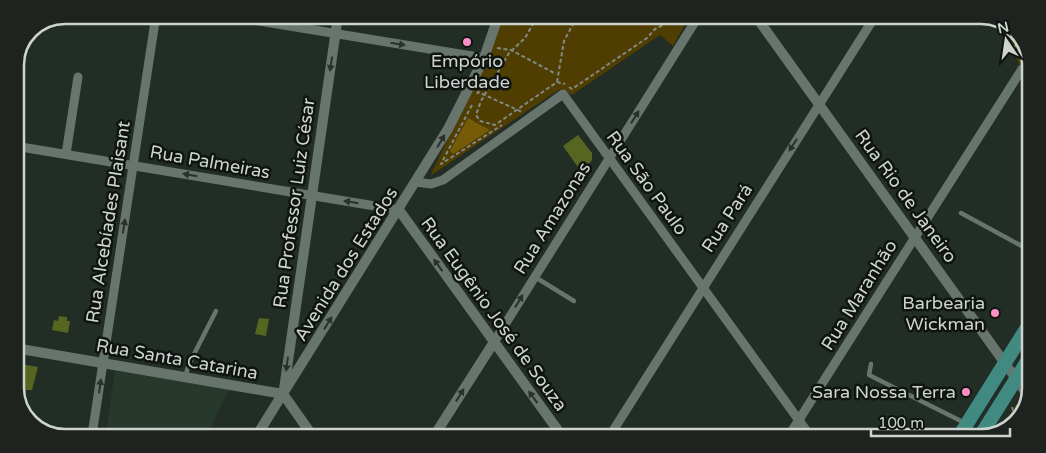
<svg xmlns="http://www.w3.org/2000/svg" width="1046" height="453" viewBox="0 0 1046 453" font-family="'Varela Round',sans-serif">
<rect width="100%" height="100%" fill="#222d26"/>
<polygon fill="#27382d" points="115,371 230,387 207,435 124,435 106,432"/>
<g fill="#4f3d02">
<polygon points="501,17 689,17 673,46 660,35 572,95 563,89 557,91 430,176 491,49"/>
<polygon points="1014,32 1021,35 1031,61 1031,79 1022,69 1011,48"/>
<polygon points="1021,397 1027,407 1009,430 999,433"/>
</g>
<polygon fill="#755b07" points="468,118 490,130 453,154 450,151"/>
<g fill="#566621">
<polygon points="578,135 592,153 592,160 582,173 563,146"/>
<polygon points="59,316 67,317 67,321 70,321 68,333 52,330 54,320 58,321"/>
<polygon points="259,318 269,319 266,336 255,334"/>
<polygon points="15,363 38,367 32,390 15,390"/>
</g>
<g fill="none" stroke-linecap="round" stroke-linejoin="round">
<g stroke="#808983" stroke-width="2" stroke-dasharray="4 2.5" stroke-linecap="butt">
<polyline points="537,17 525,38 509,53 481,101 476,115 480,121 495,125 557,82 565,84"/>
<polyline points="1014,47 1023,40"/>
<polyline points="497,48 511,50 556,74"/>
<polyline points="1026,63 1029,57"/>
<polyline points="557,82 564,41 577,17"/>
<polyline points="569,87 572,89 647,38 655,29 679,17"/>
<polyline points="477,94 478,92 522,112"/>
<polyline points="472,105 441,164 502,125"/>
<polyline points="1012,407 1016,421"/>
</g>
<g stroke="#68756c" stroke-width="4.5">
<polyline points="961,213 1029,250"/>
<polyline points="535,277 574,301"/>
<polyline points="871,364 869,375 965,423"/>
<polyline points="185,377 189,364 216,311"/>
</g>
<g stroke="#68756c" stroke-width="9">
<polyline points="229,16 484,58"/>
<polyline points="1010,26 1014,32"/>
<polyline points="15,146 399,210"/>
<polyline points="66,154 78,77"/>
<polyline points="416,182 431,184 443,180 563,94 811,437"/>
<polyline points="494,342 698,17"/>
<polyline points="92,435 156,15"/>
<polyline points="609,437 874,18"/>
<polyline points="788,437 1022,69"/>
</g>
<g stroke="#68756c" stroke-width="10">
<polyline points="757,18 1027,394"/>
<polyline points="399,210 562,436"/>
<polyline points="15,348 283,394 312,435"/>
<polyline points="284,389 338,16"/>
<polyline points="257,435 448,129 484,58 498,17"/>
<polyline points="434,436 494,342"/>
</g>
<g stroke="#408a82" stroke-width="14">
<polyline points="958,438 1028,326"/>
<polyline points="979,438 1028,360"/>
</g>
</g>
<defs><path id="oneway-solid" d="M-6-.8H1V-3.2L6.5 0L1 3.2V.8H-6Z" transform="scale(1.25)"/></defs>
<g fill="#2a312c">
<use href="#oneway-solid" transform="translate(398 44) rotate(9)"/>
<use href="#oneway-solid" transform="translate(331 64) rotate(99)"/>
<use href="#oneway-solid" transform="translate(635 117) rotate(-58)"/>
<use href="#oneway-solid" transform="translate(441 141) rotate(-59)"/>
<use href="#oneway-solid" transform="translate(793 145) rotate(123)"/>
<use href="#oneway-solid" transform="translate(190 175) rotate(-170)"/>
<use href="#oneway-solid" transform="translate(351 202) rotate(-171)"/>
<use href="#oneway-solid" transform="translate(124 226) rotate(-81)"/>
<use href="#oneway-solid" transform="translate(438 265) rotate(-126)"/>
<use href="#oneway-solid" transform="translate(519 301) rotate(-58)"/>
<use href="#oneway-solid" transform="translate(328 323) rotate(-58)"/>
<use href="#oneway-solid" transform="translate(287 364) rotate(98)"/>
<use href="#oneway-solid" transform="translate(100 386) rotate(-82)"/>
<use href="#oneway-solid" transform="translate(460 395) rotate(-58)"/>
<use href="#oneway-solid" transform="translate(533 397) rotate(-126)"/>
</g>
<g fill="#fb8fc3" stroke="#0f1411" stroke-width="2">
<circle cx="467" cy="42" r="5"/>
<circle cx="995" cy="313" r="5"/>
<circle cx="966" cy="392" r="5"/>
</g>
<g text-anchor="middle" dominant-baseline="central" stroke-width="5" stroke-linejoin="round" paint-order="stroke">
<g font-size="18" fill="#cdd4cf" stroke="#0f1411" text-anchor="end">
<text x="467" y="61" text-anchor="middle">Empório<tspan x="467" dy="21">Liberdade</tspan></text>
<text x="985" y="303">Barbearia<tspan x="985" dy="21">Wickman</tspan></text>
<text x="956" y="392">Sara Nossa Terra</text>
</g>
<g font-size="18" fill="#cdd4cf" stroke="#0f1411">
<text transform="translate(210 162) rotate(10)">Rua Palmeiras</text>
<text transform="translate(647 183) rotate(54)">Rua São Paulo</text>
<text transform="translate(906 196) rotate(54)">Rua Rio de Janeiro</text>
<text transform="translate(294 203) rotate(-82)">Rua Professor Luiz César</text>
<text transform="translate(552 218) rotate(-58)">Rua Amazonas</text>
<text transform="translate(727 218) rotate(-57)">Rua Pará</text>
<text transform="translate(108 222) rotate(-81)">Rua Alcebíades Plaisant</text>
<text transform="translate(346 264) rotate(-58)">Avenida dos Estados</text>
<text transform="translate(859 295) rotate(-58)">Rua Maranhão</text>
<text transform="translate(494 314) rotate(54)">Rua Eugênio José de Souza</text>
<text transform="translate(177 359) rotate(10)">Rua Santa Catarina</text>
</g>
</g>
<path d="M0 0H1046V453H0ZM65 24H981A41 41 0 0 1 1022 65V388A41 41 0 0 1 981 429H65A41 41 0 0 1 24 388V65A41 41 0 0 1 65 24Z" fill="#1e2320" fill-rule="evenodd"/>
<path fill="none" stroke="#cdd4cf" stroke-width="2.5" d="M65 24H981A41 41 0 0 1 1022 65V388A41 41 0 0 1 981 429H65A41 41 0 0 1 24 388V65A41 41 0 0 1 65 24Z"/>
<g transform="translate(1006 40) rotate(347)" stroke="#0f1411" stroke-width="4" paint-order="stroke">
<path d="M0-4L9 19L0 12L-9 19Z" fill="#cdd4cf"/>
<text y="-8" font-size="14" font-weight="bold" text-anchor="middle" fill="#cdd4cf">N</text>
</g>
<path d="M871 428v8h139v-8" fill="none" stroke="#cdd4cf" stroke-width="2.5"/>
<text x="878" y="428" font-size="15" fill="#cdd4cf" stroke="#0f1411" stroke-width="4" paint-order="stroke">100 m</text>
</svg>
